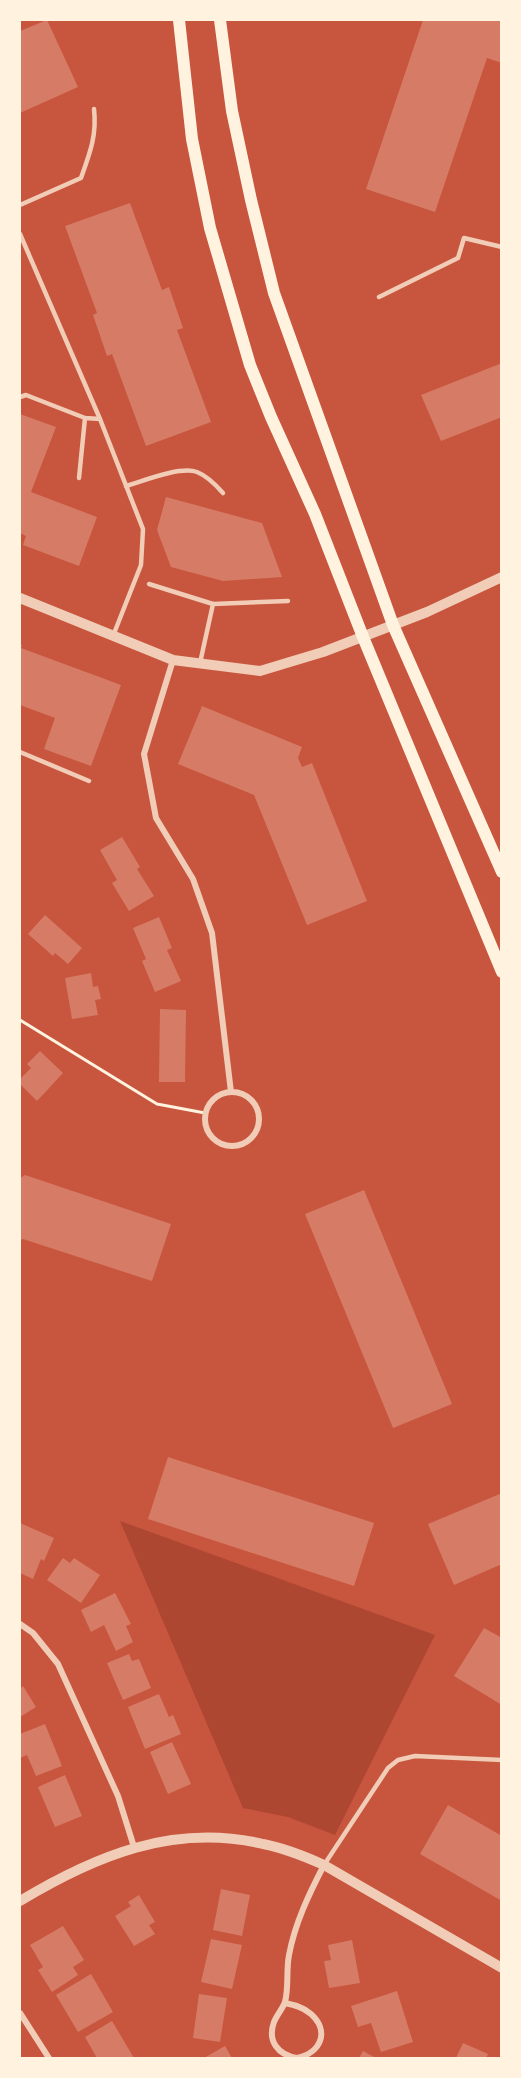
<svg xmlns="http://www.w3.org/2000/svg" width="521" height="2078" viewBox="0 0 521 2078" font-family="'Asap Condensed',sans-serif">
<rect width="100%" height="100%" fill="#c8553d"/>
<polygon fill="#ae4732" points="120,1521 435,1635 335,1835 288,1817 243,1808"/>
<g fill="#d67c66">
<polygon points="47,20 78,87 20,113 20,31"/>
<polygon points="423,20 502,20 502,63 487,58 435,212 366,189"/>
<polygon points="130,203 162,290 169,287 183,328 177,330 211,422 146,446 112,354 107,356 93,315 97,313 65,226"/>
<polygon points="502,363 502,417 441,441 421,395"/>
<polygon points="20,414 56,427 31,492 97,517 79,566 23,545 26,536 20,533"/>
<polygon points="166,497 262,523 282,577 223,581 171,567 157,530"/>
<polygon points="20,644 22,645 21,648 121,685 91,766 44,749 55,718 20,705"/>
<polygon points="202,706 302,747 298,758 302,767 312,763 367,901 307,925 254,795 178,764"/>
<polygon points="122,837 140,867 137,869 154,896 129,911 112,883 117,880 100,850"/>
<polygon points="45,915 82,948 68,964 55,953 53,956 28,934"/>
<polygon points="159,917 172,948 167,950 181,981 155,992 142,961 146,959 133,928"/>
<polygon points="91,973 93,987 98,986 101,999 95,1000 98,1015 72,1019 65,978"/>
<polygon points="160,1009 186,1010 185,1082 159,1082"/>
<polygon points="40,1051 63,1073 37,1101 20,1084 20,1079 31,1068 27,1064"/>
<polygon points="25,1175 171,1224 152,1281 23,1239 20,1240 20,1178"/>
<polygon points="364,1190 452,1404 393,1428 305,1214"/>
<polygon points="168,1457 374,1523 354,1586 148,1519"/>
<polygon points="502,1493 502,1564 454,1585 428,1524"/>
<polygon points="20,1523 54,1538 44,1561 41,1559 33,1579 20,1573"/>
<polygon points="63,1558 70,1563 74,1558 100,1575 81,1603 47,1580"/>
<polygon points="115,1593 131,1624 126,1626 133,1642 116,1651 104,1625 91,1632 81,1610"/>
<polygon points="484,1628 502,1638 502,1705 454,1676"/>
<polygon points="129,1654 132,1661 139,1659 151,1688 123,1700 107,1663"/>
<polygon points="23,1686 36,1707 20,1717 20,1689"/>
<polygon points="159,1694 169,1717 173,1715 181,1734 145,1749 128,1707"/>
<polygon points="45,1724 62,1766 36,1776 27,1755 20,1758 20,1734"/>
<polygon points="172,1742 191,1784 168,1794 150,1752"/>
<polygon points="65,1775 82,1816 55,1827 38,1787"/>
<polygon points="448,1805 502,1836 502,1901 420,1854"/>
<polygon points="221,1889 250,1895 242,1936 213,1930"/>
<polygon points="139,1895 155,1922 149,1925 155,1934 134,1946 115,1916 131,1906 128,1902"/>
<polygon points="63,1926 84,1960 73,1967 78,1975 52,1992 38,1970 43,1967 30,1945"/>
<polygon points="211,1939 242,1945 232,1989 201,1982"/>
<polygon points="352,1940 360,1983 329,1988 324,1961 331,1960 328,1945"/>
<polygon points="91,1974 113,2012 78,2032 56,1995"/>
<polygon points="397,1991 413,2042 381,2052 371,2023 358,2027 351,2006"/>
<polygon points="199,1994 227,1998 220,2042 193,2038"/>
<polygon points="112,2021 134,2058 97,2058 85,2037"/>
<polygon points="463,2043 488,2054 486,2058 456,2058"/>
<polygon points="225,2046 232,2058 204,2058"/>
<polygon points="363,2051 376,2058 359,2058"/>
</g>
<g fill="none" stroke-linecap="round" stroke-linejoin="round">
<polyline stroke="#fff3e0" stroke-width="3" points="20,1020 157,1104 205,1113"/>
<g stroke="#f1ccb7" stroke-width="4.5">
<path d="M20,205L81,178C90,153 97,135 94,109"/>
<polyline points="20,234 100,419 143,529 141,565 113,636"/>
<polyline points="379,297 458,258 464,238 502,247"/>
<polyline points="20,397 26,395 85,418 100,419"/>
<polyline points="79,478 85,418"/>
<path d="M126,486C143,481 180,466 197,472C207,476 216,485 223,493"/>
<polyline points="149,584 213,604"/>
<polyline points="200,663 213,604 288,601"/>
<polyline points="20,752 89,781"/>
<polyline points="324,1865 388,1768 398,1760 415,1756 502,1760"/>
</g>
<g stroke="#f1ccb7" stroke-width="6">
<polyline points="173,660 144,754 156,818 193,879 212,933 231,1092"/>
<circle cx="232" cy="1119" r="27"/>
<polyline points="20,1624 33,1633 58,1664 118,1796 134,1847"/>
<path d="M285,2003C294,2005 303,2007 311,2014C330,2031 321,2053 297,2058"/>
<polyline points="20,2013 49,2058"/>
<path d="M297,2058C278,2055 267,2041 274,2022C277,2015 283,2008 285,2002C289,1987 286,1970 289,1955C295,1923 309,1894 324,1865"/>
</g>
<g stroke="#f1ccb7" stroke-width="10">
<polyline points="20,598 173,660 260,671 323,652 427,612 502,577"/>
<path d="M20,1901C95,1856 173,1823 263,1844C284,1848 304,1856 324,1865L502,1968"/>
</g>
<g stroke="#fff3e0" stroke-width="12">
<polyline points="179,20 192,139 210,228 250,365 271,417 315,514 363,637 502,972"/>
<polyline points="220,20 232,111 251,200 274,293 393,625 502,872"/>
</g>
</g>
<rect width="521" height="2078" fill="none" stroke="#fff3e0" stroke-width="42"/>
</svg>
